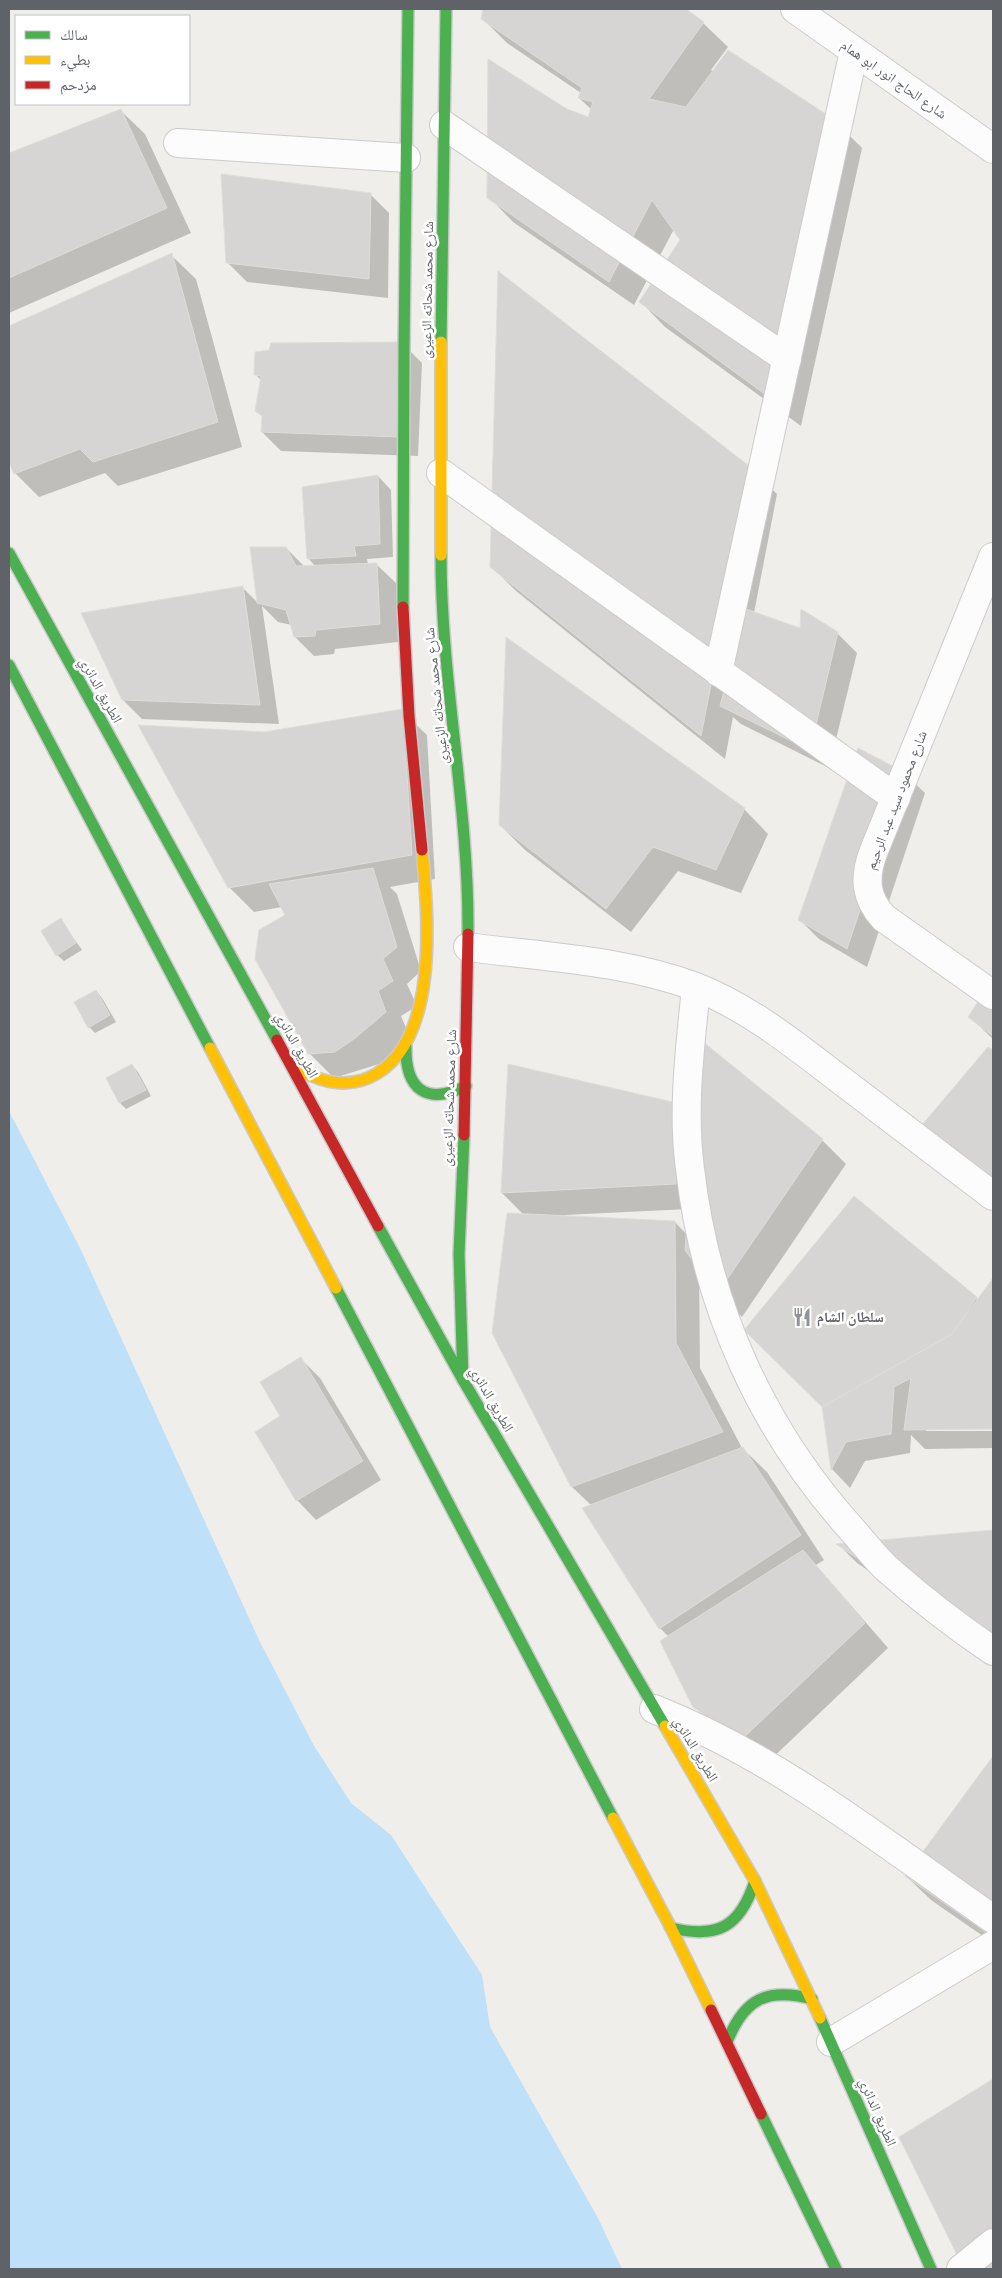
<svg xmlns="http://www.w3.org/2000/svg" width="1002" height="2278" viewBox="0 0 1002 2278" font-family="'DM Sans','Noto Naskh Arabic',sans-serif">
<rect width="100%" height="100%" fill="#efeeea"/>
<polygon fill="#bfe0f9" points="9,1111 80,1248 259,1640 313,1744 351,1803 391,1835 482,1975 490,2027 598,2218 622,2269 9,2269"/>
<g fill="#0003" fill-rule="evenodd">
<polygon points="484,9 683,9 703,23 728,47 711,70 837,123 862,148 801,426 665,327 641,302 682,240 674,229 634,305 513,222 489,197 566,110 589,119 592,110 579,98 581,93 507,43 483,19"/>
<polygon points="120,110 145,134 191,233 9,313 9,154"/>
<polygon points="370,194 389,213 388,298 247,282 228,263"/>
<polygon points="171,255 196,279 242,447 118,486 105,473 39,497 15,473 9,459 9,328"/>
<polygon points="403,344 422,363 418,456 281,451 262,432 264,418 257,411 262,381 255,374"/>
<polygon points="752,470 777,494 754,613 801,630 837,633 857,653 829,768 741,724 733,717 725,759 516,591 491,566"/>
<polygon points="378,476 391,490 393,557 367,559 368,564 376,564 396,583 398,642 335,649 334,654 314,656 295,637 292,625 278,622 262,606 279,724 142,719 123,700 242,587 258,603 286,548 305,567 316,567 308,558"/>
<polygon points="402,711 427,735 435,879 390,887 397,894 421,971 407,984 417,1006 401,1016 410,1037 379,1064 334,1078 309,1053 287,916 282,907 254,912 229,887 264,733"/>
<polygon points="905,774 925,793 867,967 819,939 799,919"/>
<polygon points="744,809 768,834 741,893 678,871 631,932 525,850 500,825"/>
<polygon points="61,920 82,950 64,961 57,955"/>
<polygon points="993,981 993,1039 970,1017"/>
<polygon points="96,991 102,998 116,1022 95,1033 89,1027"/>
<polygon points="988,1048 993,1052 993,1186"/>
<polygon points="132,1065 138,1072 151,1096 126,1109 120,1103 107,1078"/>
<path d="M822,1140L846,1164L742,1317L718,1293L699,1268L700,1368L742,1448L767,1472L824,1560L816,1565L888,1648L765,1765L719,1731L694,1706L669,1637L660,1628L591,1505L572,1487L494,1332L524,1215L502,1193ZM689,1209L687,1235L675,1222L565,1217V1215Z"/>
<polygon points="993,1280 993,1428 926,1429 926,1431 993,1431 993,1448 925,1449 911,1435 910,1453 865,1461 850,1488 832,1469 823,1407 976,1298 978,1300"/>
<polygon points="301,1359 320,1378 381,1480 316,1520 297,1500 282,1417"/>
<polygon points="993,1531 993,1655 857,1563 839,1545"/>
<polygon points="993,1758 993,1943 931,1900 906,1876"/>
<polygon points="993,2080 993,2269 966,2269 900,2138"/>
</g>
<g fill="#d6d5d3" stroke="#deddd9">
<polygon points="483,9 686,9 704,22 649,99 686,107 728,50 838,122 777,403 639,302 680,240 652,200 609,282 487,198 488,59 567,109 588,117 593,102 578,98 582,88 481,19"/>
<polygon points="121,109 167,208 9,278 9,153"/>
<polygon points="221,174 371,193 369,279 226,263"/>
<polygon points="172,253 218,422 93,462 80,449 14,474 9,462 9,326"/>
<polygon points="498,271 753,469 701,736 490,567"/>
<polygon points="404,342 399,437 261,432 262,416 255,411 261,376 254,375 255,352 269,350 271,343"/>
<polygon points="378,475 380,544 354,546 356,556 307,559 302,487"/>
<polygon points="250,547 286,547 296,566 377,563 380,624 316,630 315,636 294,637 286,610 257,603"/>
<polygon points="243,586 260,705 122,700 81,613"/>
<polygon points="746,609 800,628 801,609 838,632 810,750 720,706"/>
<polygon points="506,637 745,808 716,870 653,847 606,909 499,825"/>
<polygon points="403,709 412,855 228,888 138,725 264,732"/>
<polygon points="858,748 906,773 847,949 798,920"/>
<polygon points="373,868 397,947 383,959 393,981 378,991 386,1012 354,1039 335,1052 308,1054 255,959 259,930 285,915 269,884"/>
<polygon points="61,918 76,943 56,956 41,931"/>
<polygon points="993,979 993,1036 968,1017"/>
<polygon points="96,990 110,1015 88,1028 74,1002"/>
<polygon points="702,1041 823,1139 717,1294 685,1250"/>
<polygon points="988,1047 993,1050 993,1184 922,1125"/>
<polygon points="132,1064 146,1090 119,1103 106,1078"/>
<polygon points="508,1064 677,1103 676,1184 501,1193"/>
<polygon points="854,1196 977,1297 952,1334 822,1407 744,1330"/>
<polygon points="507,1213 675,1221 676,1343 723,1432 571,1487 492,1333"/>
<polygon points="993,1278 993,1429 904,1430 911,1378 894,1387 891,1434 846,1442 831,1470 822,1407 952,1334"/>
<polygon points="301,1357 363,1461 296,1501 255,1432 280,1416 260,1382"/>
<polygon points="743,1447 801,1535 659,1629 582,1508"/>
<polygon points="993,1530 993,1650 836,1544"/>
<polygon points="803,1550 865,1623 740,1741 693,1707 660,1641"/>
<polygon points="993,1756 993,1937 905,1876"/>
<polygon points="993,2079 993,2269 964,2269 899,2137"/>
</g>
<g fill="none" stroke-linecap="round" stroke-linejoin="round">
<g stroke="#cbcccc" stroke-width="30">
<g id="street">
<polyline points="795,9 993,149"/>
<polyline points="444,125 787,359"/>
<polyline points="178,143 406,158"/>
<polyline points="441,473 896,798"/>
<path d="M993,557L873,853C864,878 865,898 884,918L993,995"/>
<polyline points="718,672 854,51"/>
<path d="M468,947C543,957 624,960 696,987C750,1008 796,1046 842,1081C892,1119 943,1158 993,1196"/>
<path d="M696,988C690,1048 682,1109 690,1169C706,1307 762,1431 855,1533C865,1545 875,1557 886,1568C920,1598 956,1626 993,1651"/>
<path d="M654,1709C778,1758 885,1844 993,1919"/>
<polyline points="831,2042 993,1945"/>
<polyline points="961,2269 993,2243"/>
</g>
</g>
<g stroke="#cacacb" stroke-width="14">
<g id="fast">
<polyline points="441,342 446,9"/>
<polyline points="9,553 277,1040"/>
<path d="M441,555C441,682 469,807 468,934"/>
<polyline points="403,607 404,349 408,9"/>
<polyline points="9,665 210,1048"/>
<path d="M406,1046C405,1089 426,1106 466,1086"/>
<polyline points="378,1226 463,1380 665,1726"/>
<polyline points="336,1288 613,1818"/>
<polyline points="463,1380 459,1254 464,1135"/>
<path d="M671,1928C718,1939 740,1927 755,1881"/>
<polyline points="820,2018 931,2269"/>
<path d="M727,2042C744,1999 767,1987 812,1999"/>
<polyline points="761,2114 836,2269"/>
</g>
</g>
<g stroke="#cacacb" stroke-width="14">
<g id="slow">
<polyline points="441,555 441,342"/>
<polyline points="210,1048 336,1288"/>
<path d="M292,1066C316,1080 341,1089 368,1078C441,1047 428,915 422,850"/>
<polyline points="665,1726 755,1881 820,2018"/>
<polyline points="613,1818 671,1928 711,2010"/>
</g>
</g>
<g stroke="#cacacb" stroke-width="14">
<g id="jam">
<polyline points="403,607 409,716 422,850"/>
<polyline points="277,1040 378,1226"/>
<polyline points="464,1135 468,934"/>
<polyline points="711,2010 761,2114"/>
</g>
</g>
<use href="#street" stroke="#fdfcfc" stroke-width="28"/>
<use href="#fast" stroke="#4caf50" stroke-width="11"/>
<use href="#slow" stroke="#ffc107" stroke-width="11"/>
<use href="#jam" stroke="#c62828" stroke-width="11"/>
</g>
<defs>
<g id="restaurant-bare" transform="scale(1.5)"><path d="M-5-6h1v4h1v-4h1v4h1v-4h1v5L-1.5 .5V6h-2V.5L-5-1ZM5-6V6H3V1.5H1.5Q1.5-4 5-6Z" fill="#919496" stroke="#fff" stroke-width="2.5" paint-order="stroke"/></g>
</defs>
<g fill-rule="evenodd">
<use href="#restaurant-bare" x="802" y="1317"/>
</g>
<g text-anchor="middle" dominant-baseline="central" stroke-width="5" stroke-linejoin="round" paint-order="stroke">
<g font-size="14" fill="#5f6368" stroke="#fff">
<text transform="translate(894 79) rotate(35)">شارع الحاج انور ابو همام</text>
<text transform="translate(427 290) rotate(-89)">شارع محمد شحاته الزعيرى</text>
<text transform="translate(101 690) rotate(61)">الطريق الدائري</text>
<text transform="translate(436 696) rotate(-96)">شارع محمد شحاته الزعيرى</text>
<text transform="translate(896 800) rotate(-69)">شارع محمود سيد عبد الرحيم</text>
<text transform="translate(297 1045) rotate(61)">الطريق الدائري</text>
<text transform="translate(449 1098) rotate(-88)">شارع محمد شحاته الزعيرى</text>
<text transform="translate(492 1399) rotate(60)">الطريق الدائري</text>
<text transform="translate(696 1749) rotate(59)">الطريق الدائري</text>
<text transform="translate(878 2112) rotate(66)">الطريق الدائري</text>
</g>
<g font-size="14" font-weight="bold" fill="#5f6368" stroke="#fff" text-anchor="start">
<text x="817" y="1317">سلطان الشام</text>
</g>
</g>
<rect width="1002" height="2278" fill="none" stroke="#5f6368" stroke-width="20"/>
<rect x="15" y="15" width="175" height="90" fill="#ffffff" stroke="#bfc1c3"/>
<rect x="25" y="31" width="25" height="8" fill="#4caf50" stroke="#bfc1c3"/>
<text x="60" y="40" font-size="15" fill="#5f6368">سالك</text>
<rect x="25" y="56" width="25" height="8" fill="#ffc107" stroke="#bfc1c3"/>
<text x="60" y="65" font-size="15" fill="#5f6368">بطيء</text>
<rect x="25" y="81" width="25" height="8" fill="#c62828" stroke="#bfc1c3"/>
<text x="60" y="90" font-size="15" fill="#5f6368">مزدحم</text>
</svg>
